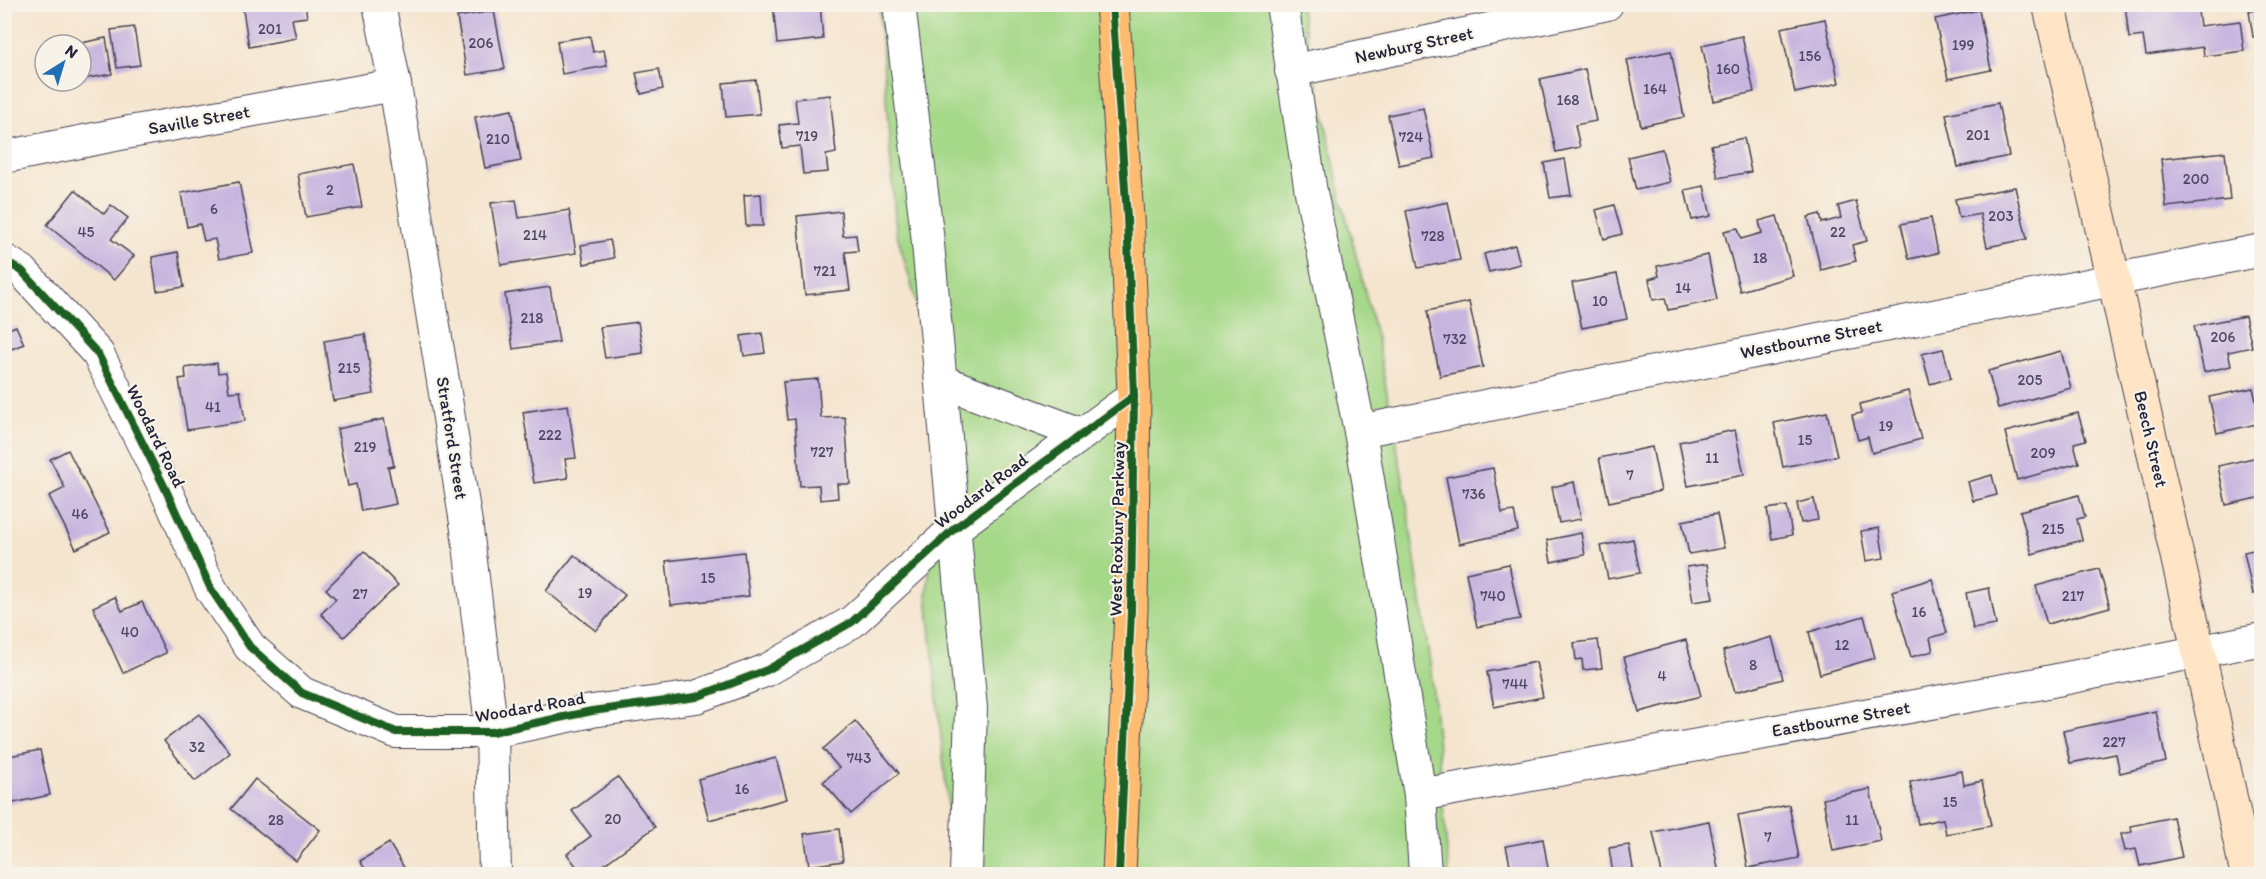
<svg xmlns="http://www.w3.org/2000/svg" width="2266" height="879" viewBox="0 0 2266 879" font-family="Itim,sans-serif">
<rect width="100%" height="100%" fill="#f7f3e8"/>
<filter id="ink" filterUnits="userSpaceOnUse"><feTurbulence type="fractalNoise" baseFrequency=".0167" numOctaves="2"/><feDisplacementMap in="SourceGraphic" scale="12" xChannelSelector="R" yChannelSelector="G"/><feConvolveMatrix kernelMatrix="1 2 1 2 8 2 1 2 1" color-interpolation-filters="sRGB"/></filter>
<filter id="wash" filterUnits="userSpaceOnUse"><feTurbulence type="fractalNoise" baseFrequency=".008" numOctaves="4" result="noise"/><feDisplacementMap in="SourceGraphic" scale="24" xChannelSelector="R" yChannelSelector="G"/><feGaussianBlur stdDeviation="1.35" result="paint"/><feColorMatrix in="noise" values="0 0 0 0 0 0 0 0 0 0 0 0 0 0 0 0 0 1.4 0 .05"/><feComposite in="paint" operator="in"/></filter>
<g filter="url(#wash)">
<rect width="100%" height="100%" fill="#f5e5cf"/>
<polygon fill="#a5d888" stroke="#647d62" stroke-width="1.5" points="879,5 1300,5 1341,196 1377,339 1405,491 1431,670 1449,874 952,874 952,848 927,595 938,476 943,396 896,231"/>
<g id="blocks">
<g fill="#c7b5df">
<polygon points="242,4 305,4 307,17 292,19 296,38 249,47"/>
<polygon points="773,4 820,4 823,39 777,44"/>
<polygon points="2125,4 2197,4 2200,26 2240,21 2244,51 2204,56 2203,47 2146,55 2143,36 2129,38"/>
<polygon points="2262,9 2262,36 2253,37 2249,11"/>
<polygon points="1979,10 1991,70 1948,79 1935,19"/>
<polygon points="494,11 505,69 467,75 457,17"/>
<polygon points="1825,19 1839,83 1795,93 1781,28"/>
<polygon points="134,27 140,65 117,68 111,30"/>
<polygon points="590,36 593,52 604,50 607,66 562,74 557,41"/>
<polygon points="1742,36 1754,92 1714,101 1702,45"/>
<polygon points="106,38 112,74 82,79 81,45 76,44"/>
<polygon points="1671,51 1684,117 1641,126 1627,60"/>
<polygon points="659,69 663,89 641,94 636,73"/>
<polygon points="1585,69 1596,121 1575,125 1580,147 1556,152 1540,79"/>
<polygon points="756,80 760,114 726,117 723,83"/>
<polygon points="830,95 836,153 826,155 828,172 803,174 800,146 782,148 779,125 798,123 795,99"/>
<polygon points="1998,103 2009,156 1958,167 1946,114"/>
<polygon points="1423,108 1434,158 1399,165 1388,115"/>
<polygon points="512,110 521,161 485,168 475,117"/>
<polygon points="1744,138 1751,172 1718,178 1711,145"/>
<polygon points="1662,149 1670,182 1636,190 1628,157"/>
<polygon points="2225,152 2230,200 2166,207 2161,159"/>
<polygon points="1565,159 1571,195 1550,198 1544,163"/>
<polygon points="354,164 362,207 306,217 298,174"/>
<polygon points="239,182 253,253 219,259 215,239 204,241 200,224 187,227 181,193"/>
<polygon points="1704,186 1711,216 1692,220 1685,190"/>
<polygon points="2015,187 2027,239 1987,247 1980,214 1959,218 1955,199"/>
<polygon points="75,190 104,214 111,205 128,218 111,239 134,256 114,280 47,225"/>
<polygon points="761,194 763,226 746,226 744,195"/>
<polygon points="516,200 519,218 569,210 576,253 501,265 491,203"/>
<polygon points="1856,201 1867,241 1852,245 1856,261 1821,270 1808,217 1820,214 1822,223 1841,218 1838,206"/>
<polygon points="1448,202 1460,260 1418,268 1406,211"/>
<polygon points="1614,205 1622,234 1604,239 1596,210"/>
<polygon points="841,211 843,236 856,235 858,251 845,252 850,290 805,295 797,216"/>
<polygon points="1777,216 1793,276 1740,291 1724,231 1738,228 1741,239 1762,233 1759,221"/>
<polygon points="1931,218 1938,253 1909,259 1901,224"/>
<polygon points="610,240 614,258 584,264 581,245"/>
<polygon points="1515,245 1520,264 1489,272 1484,254"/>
<polygon points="178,252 184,287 157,291 152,257"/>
<polygon points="1708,255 1717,300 1668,310 1665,298 1653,300 1649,279 1659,276 1657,266"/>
<polygon points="1617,274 1627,319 1582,328 1572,283"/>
<polygon points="550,287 559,342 513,349 505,294"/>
<polygon points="1469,302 1483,367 1440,376 1427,311"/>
<polygon points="2245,316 2252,347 2228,352 2231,366 2204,372 2194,326"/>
<polygon points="638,322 643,353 605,358 600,327"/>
<polygon points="16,326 24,344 4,352 4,331"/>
<polygon points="762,333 765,353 744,356 741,336"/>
<polygon points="365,334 374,394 333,401 324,341"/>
<polygon points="1943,349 1951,378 1930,384 1922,354"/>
<polygon points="2061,351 2071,388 1998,408 1988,371"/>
<polygon points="217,363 218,373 226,372 229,392 240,391 245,421 187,430 179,379 186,378 185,368"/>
<polygon points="818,379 821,418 845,417 850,484 837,484 838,498 820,500 819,485 800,486 795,419 787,420 783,382"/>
<polygon points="2253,388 2261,423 2217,433 2209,397"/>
<polygon points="1908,391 1921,439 1872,453 1868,437 1858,440 1852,415 1862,413 1860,404"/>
<polygon points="568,405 576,458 565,459 568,478 534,483 523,412"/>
<polygon points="1827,412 1837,456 1783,467 1774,423"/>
<polygon points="2078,413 2086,440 2074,443 2079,463 2017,480 2005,432"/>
<polygon points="384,419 394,466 388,467 396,504 361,511 356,484 348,486 337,429"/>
<polygon points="1735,430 1744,475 1688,486 1679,442"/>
<polygon points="1652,447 1661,491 1609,502 1599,458"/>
<polygon points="68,450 110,532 76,549 49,496 65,488 50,459"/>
<polygon points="2262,456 2262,497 2226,505 2218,466"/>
<polygon points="1493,468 1502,513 1514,511 1518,531 1459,544 1446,477"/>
<polygon points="1992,475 1997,495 1973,501 1968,482"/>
<polygon points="1574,482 1581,519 1559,523 1552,487"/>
<polygon points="2079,495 2085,517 2077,519 2082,540 2032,554 2020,511"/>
<polygon points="1814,499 1818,520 1801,523 1797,503"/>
<polygon points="1787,506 1792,535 1772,539 1767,509"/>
<polygon points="1717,514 1724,548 1689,554 1682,521"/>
<polygon points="1879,528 1884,558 1866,561 1861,531"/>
<polygon points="1581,533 1585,555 1551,562 1547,540"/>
<polygon points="1633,539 1640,573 1608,579 1601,546"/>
<polygon points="2262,548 2262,593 2253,594 2244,552"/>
<polygon points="364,551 398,585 344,637 321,614 336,599 326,589"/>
<polygon points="744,552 749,596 671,605 666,561"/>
<polygon points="574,555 625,595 596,631 546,591"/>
<polygon points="1509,564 1520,619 1477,627 1466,573"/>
<polygon points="1707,564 1713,599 1693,602 1687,567"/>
<polygon points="2099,569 2110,607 2047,624 2036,586"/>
<polygon points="1932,579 1947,633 1930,638 1933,651 1911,657 1892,591"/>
<polygon points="1989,588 1996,625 1973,629 1966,593"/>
<polygon points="115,597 122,611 142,602 166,653 123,673 93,607"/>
<polygon points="1864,616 1875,658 1820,674 1809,632"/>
<polygon points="1772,637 1783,679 1735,692 1723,651"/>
<polygon points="1598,640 1602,668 1583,670 1582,659 1576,660 1574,643"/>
<polygon points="1686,640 1701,696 1639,712 1624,657"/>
<polygon points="1536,662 1543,697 1494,707 1487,672"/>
<polygon points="2156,711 2166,762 2120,773 2116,754 2070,763 2063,731"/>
<polygon points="199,714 230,753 195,781 164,741"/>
<polygon points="855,721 899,773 851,814 823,782 839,768 823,749"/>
<polygon points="40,750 50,795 4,805 4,757"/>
<polygon points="776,758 787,799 709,820 698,779"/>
<polygon points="1962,771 1964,785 1982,781 1991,826 1946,834 1943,819 1918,824 1910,782"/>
<polygon points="618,777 655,827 591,874 582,874 567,854 591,836 572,811"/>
<polygon points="255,779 320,830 296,861 231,809"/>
<polygon points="1870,789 1881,841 1833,851 1823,799"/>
<polygon points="1789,805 1799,858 1748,868 1738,815"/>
<polygon points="2173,817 2182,857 2140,866 2136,849 2125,851 2121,834 2132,832 2131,826"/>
<polygon points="1709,821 1719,874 1662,874 1653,832"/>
<polygon points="839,829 843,861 809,866 804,834"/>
<polygon points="1543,839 1549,874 1512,874 1506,846"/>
<polygon points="389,843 408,874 368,874 360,861"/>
<polygon points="1629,845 1634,874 1613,874 1609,848"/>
</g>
</g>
</g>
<g filter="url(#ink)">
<use href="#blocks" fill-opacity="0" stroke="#423f51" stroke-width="1.5"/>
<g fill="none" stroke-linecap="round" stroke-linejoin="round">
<g stroke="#423f51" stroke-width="34">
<g id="street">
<polyline points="379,4 395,85 467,529 492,732 495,874"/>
<polyline points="899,4 927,233 971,708 966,874"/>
<polyline points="1282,4 1311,192 1360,431 1420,795 1425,874"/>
<polyline points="1291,71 1607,4"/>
<polyline points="4,157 130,132 395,85"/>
<polyline points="4,260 22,271 98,354 164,486 211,589 250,647 302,693 396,732 492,732 592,711 696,697 767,670 852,622 955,528 1134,396"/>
<polyline points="941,381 1081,434"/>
<polyline points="1360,431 2262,250"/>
<polyline points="1420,795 2037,684 2262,639"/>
</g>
</g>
<g stroke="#423f51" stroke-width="35">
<path id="secondary" d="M2049,4C2118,294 2185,584 2247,874"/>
</g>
<g stroke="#423f51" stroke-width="35">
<polyline id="primary" points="1112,4 1127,217 1134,396 1131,611 1119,874"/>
</g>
<use href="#street" stroke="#fff" stroke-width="32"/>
<use href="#secondary" stroke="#ffe4c6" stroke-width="33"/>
<use href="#primary" stroke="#febc70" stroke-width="33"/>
<g stroke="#f7f3e8" stroke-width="11">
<g id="cycleway">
<polyline points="1112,4 1127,217 1134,396 1131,611 1119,874"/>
<polyline points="4,260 22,271 98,354 164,486 211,589 250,647 302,693 396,732 492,732 592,711 696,697 767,670 852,622 955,528 1134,396"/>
</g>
</g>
<use href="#cycleway" stroke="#1b5e20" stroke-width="8"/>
</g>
</g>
<g text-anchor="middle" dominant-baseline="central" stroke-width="4.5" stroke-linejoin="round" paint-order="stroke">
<g font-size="15" fill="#4b4764">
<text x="270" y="29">201</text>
<text x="481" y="43">206</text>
<text x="1963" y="45">199</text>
<text x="1810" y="56">156</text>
<text x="1728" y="69">160</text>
<text x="1655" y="89">164</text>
<text x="1568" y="100">168</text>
<text x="1978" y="135">201</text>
<text x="807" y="136">719</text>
<text x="1411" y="137">724</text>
<text x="498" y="139">210</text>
<text x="2196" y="179">200</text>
<text x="330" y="190">2</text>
<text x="214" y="209">6</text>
<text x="2001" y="216">203</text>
<text x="86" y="232">45</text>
<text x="1838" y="232">22</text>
<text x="535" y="235">214</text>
<text x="1433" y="236">728</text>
<text x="1760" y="258">18</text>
<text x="825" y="271">721</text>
<text x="1683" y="288">14</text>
<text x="1600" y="301">10</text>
<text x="532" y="318">218</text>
<text x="2223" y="337">206</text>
<text x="1455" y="339">732</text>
<text x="349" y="368">215</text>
<text x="2030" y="380">205</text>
<text x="213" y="407">41</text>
<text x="1886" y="426">19</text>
<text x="550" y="435">222</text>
<text x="1805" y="440">15</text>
<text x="365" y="447">219</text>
<text x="822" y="452">727</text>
<text x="2043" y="453">209</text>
<text x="1712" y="458">11</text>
<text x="1630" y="475">7</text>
<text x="1474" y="494">736</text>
<text x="80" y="514">46</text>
<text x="2053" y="529">215</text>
<text x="708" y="578">15</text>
<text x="585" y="593">19</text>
<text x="360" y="594">27</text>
<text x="1493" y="596">740</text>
<text x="2073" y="596">217</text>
<text x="1919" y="612">16</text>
<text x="130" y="632">40</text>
<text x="1842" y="645">12</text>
<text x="1753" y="665">8</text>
<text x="1662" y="676">4</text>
<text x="1515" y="684">744</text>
<text x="2114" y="742">227</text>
<text x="197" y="747">32</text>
<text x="859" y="758">743</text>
<text x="742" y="789">16</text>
<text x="1950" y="802">15</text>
<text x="613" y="819">20</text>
<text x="276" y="820">28</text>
<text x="1852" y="820">11</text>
<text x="1768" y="837">7</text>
</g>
<g font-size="18" fill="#22223b" stroke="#f7f3e8">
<text transform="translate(1414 45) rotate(-12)">Newburg Street</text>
<text transform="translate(199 120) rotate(-10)">Saville Street</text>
<text transform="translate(1811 339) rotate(-11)">Westbourne Street</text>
<text transform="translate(156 436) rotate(64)">Woodard Road</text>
<text transform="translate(452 438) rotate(81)">Stratford Street</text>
<text transform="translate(2151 439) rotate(77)">Beech Street</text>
<text transform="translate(981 491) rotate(-37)">Woodard Road</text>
<text transform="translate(1117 529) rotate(-89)">West Roxbury Parkway</text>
<text transform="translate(530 707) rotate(-10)">Woodard Road</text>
<text transform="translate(1841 719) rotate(-10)">Eastbourne Street</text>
</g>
</g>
<rect width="2266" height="879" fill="none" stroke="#f7f3e8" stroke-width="24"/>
<g transform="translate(63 63) rotate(37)"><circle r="28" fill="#f7f3e8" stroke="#a29fa3" stroke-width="1.5"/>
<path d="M0-4.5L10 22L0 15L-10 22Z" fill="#1f6fb2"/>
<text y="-9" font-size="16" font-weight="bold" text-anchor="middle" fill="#22223b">N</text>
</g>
</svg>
